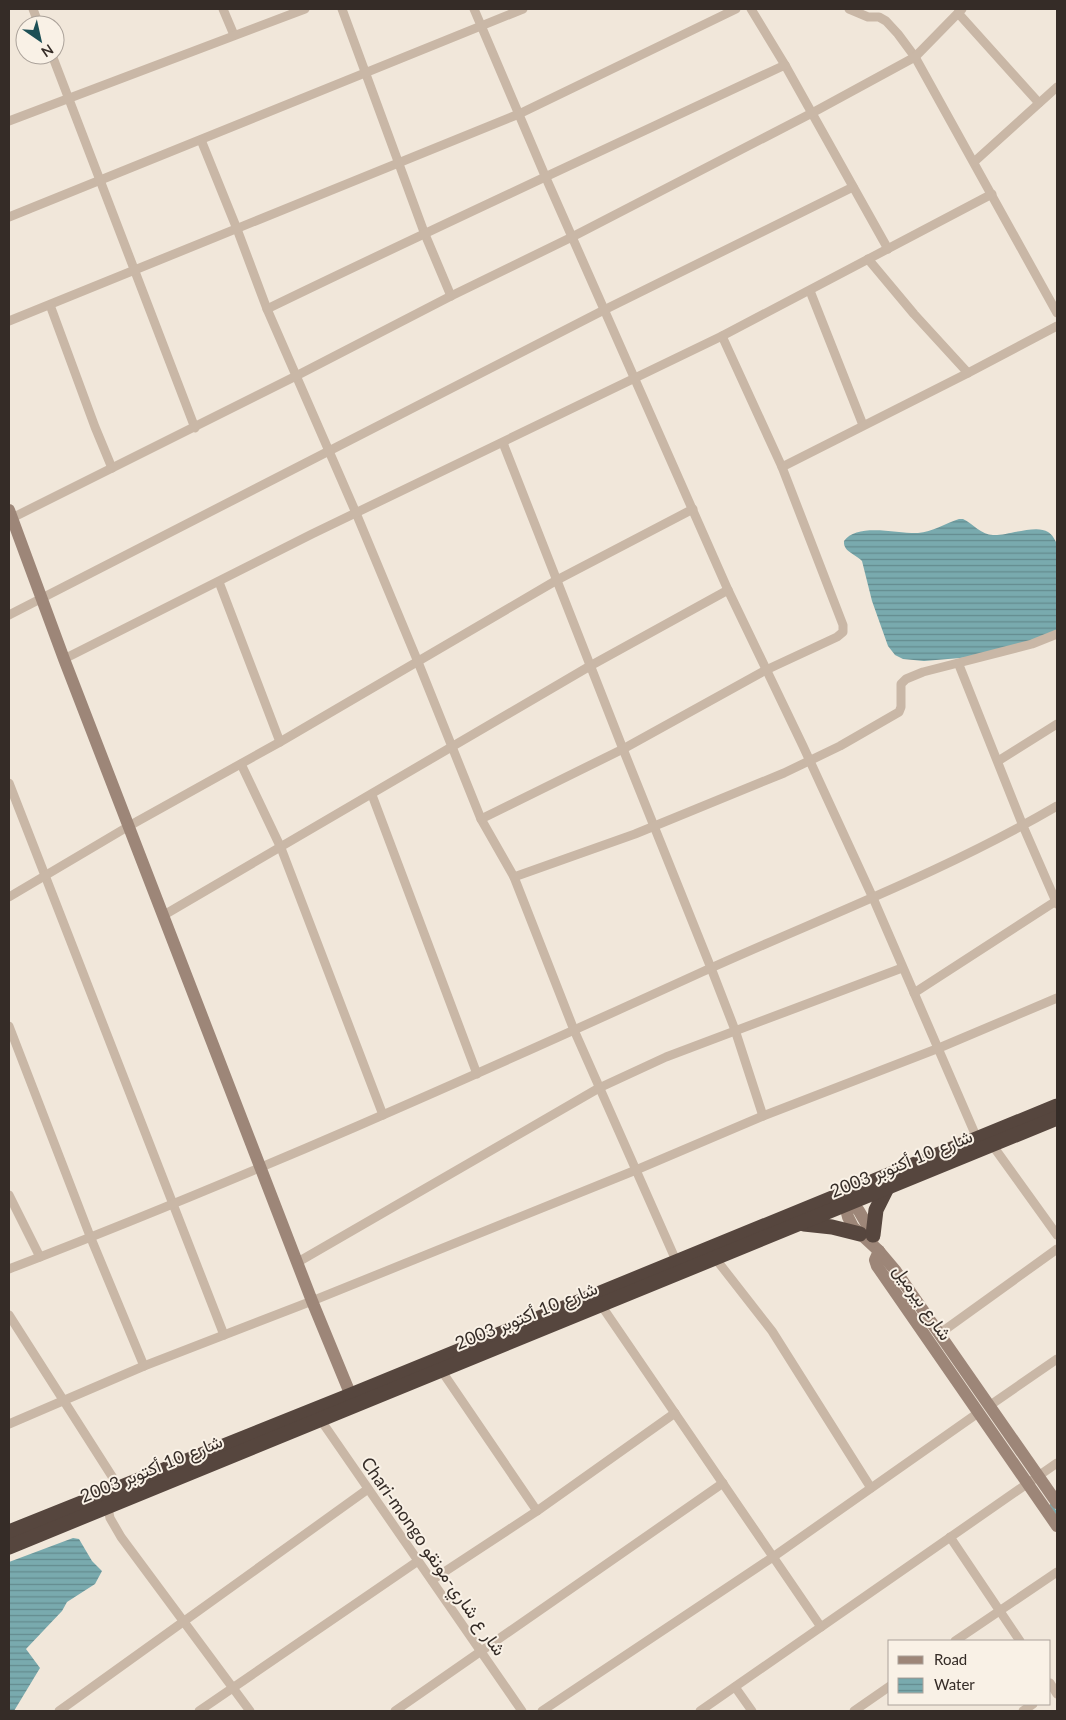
<svg xmlns="http://www.w3.org/2000/svg" width="1066" height="1720" viewBox="0 0 1066 1720" font-family="Lato,Vazirmatn,sans-serif">
<defs>
<pattern id="water-rules" width="6" height="5" patternUnits="userSpaceOnUse" patternTransform="scale(1.25)"><rect width="6" height="5" fill="#79aaae"/><path d="M0 2.5h6" fill="none" stroke="#648b8e"/></pattern>
</defs>
<rect width="100%" height="100%" fill="#f1e7da"/>
<g fill="url(#water-rules)">
<path d="M959,519H963C973,524 982,535 993,535C1007,536 1036,524 1048,532C1052,534 1055,540 1057,544V633L984,656L924,661L903,659L895,655L888,646L872,601L862,561C856,554 843,552 844,541C857,522 899,534 918,533C932,532 946,523 959,519Z"/>
<polygon points="73,1538 79,1539 92,1561 102,1571 95,1584 67,1602 62,1611 26,1649 40,1668 14,1711 9,1711 9,1562"/>
</g>
<g fill="none" stroke-linecap="round" stroke-linejoin="round">
<polyline stroke="#79aaae" stroke-width="2.5" points="1051,1505 1057,1514"/>
<g stroke="#c9b7a6" stroke-width="9">
<polyline points="33,9 39,25"/>
<polyline points="223,9 234,35"/>
<polyline points="342,9 424,232 451,296"/>
<polyline points="474,9 546,178 728,590 803,746 873,898 979,1143"/>
<polyline points="751,9 785,65 888,249"/>
<polyline points="849,9 868,17 879,17 886,21 898,34 915,57 1057,313"/>
<polyline points="958,13 1039,103"/>
<polyline points="52,55 195,428"/>
<polyline points="9,121 305,9"/>
<polyline points="201,140 237,229 267,309 356,513 418,662 481,819 514,877 574,1030 678,1265"/>
<polyline points="974,162 1057,87"/>
<polyline points="9,217 523,9"/>
<polyline points="868,259 914,314 968,373"/>
<polyline points="810,291 863,425"/>
<polyline points="50,305 95,427 112,468"/>
<path d="M267,309C438,226 612,146 785,65"/>
<polyline points="9,321 519,114 736,9"/>
<polyline points="722,336 782,467 968,373 1057,326"/>
<polyline points="503,443 623,749 711,968 735,1030 763,1116"/>
<polyline points="12,518 296,376 451,296 572,237 812,113 915,57 962,9"/>
<polyline points="219,582 280,742"/>
<polyline points="9,615 604,310 853,187"/>
<polyline points="64,659 312,534 722,336 992,194"/>
<polyline points="959,665 1023,826 1057,904"/>
<polyline points="998,761 1057,724"/>
<polyline points="241,764 281,848 383,1115"/>
<polyline points="9,783 224,1335"/>
<polyline points="372,795 477,1074"/>
<polyline points="481,819 623,749 766,670 837,637 843,632 843,625 782,467"/>
<polyline points="514,877 635,834 784,773 840,746 899,712 901,707 901,684 906,679 923,672 1032,644 1057,634"/>
<polyline points="9,897 129,826 280,742 557,580 693,509"/>
<polyline points="164,915 590,666 728,590"/>
<polyline points="914,993 1056,901"/>
<polyline points="9,1026 90,1236 144,1366"/>
<polyline points="993,1146 1057,1235"/>
<polyline points="9,1195 40,1257"/>
<polyline points="715,1258 772,1331 871,1488"/>
<polyline points="298,1262 599,1088 666,1057 902,968"/>
<path d="M9,1269C244,1179 474,1076 702,972C821,918 944,872 1057,806"/>
<polyline points="601,1305 821,1627"/>
<polyline points="9,1315 122,1492"/>
<polyline points="939,1334 1057,1249"/>
<polyline points="441,1370 537,1511"/>
<polyline points="989,1406 1057,1359"/>
<polyline points="320,1419 522,1711"/>
<polyline points="9,1424 144,1366 312,1301 636,1170 763,1116 939,1048 1057,998"/>
<polyline points="107,1504 110,1518 121,1537 250,1711"/>
<polyline points="950,1537 1020,1641"/>
<polyline points="432,1580 537,1511 675,1413"/>
<polyline points="955,1641 1057,1572"/>
<polyline points="1050,1683 1057,1694"/>
<polyline points="735,1687 752,1711"/>
<polyline points="59,1711 368,1489"/>
<polyline points="199,1711 418,1561"/>
<polyline points="395,1711 723,1483"/>
<polyline points="542,1711 773,1557 978,1413"/>
<polyline points="700,1711 1057,1463"/>
<polyline points="854,1711 890,1686"/>
<polyline points="1023,1711 1033,1704"/>
</g>
<g stroke="#9d8678" stroke-width="12">
<polyline points="9,510 64,659 312,1301 354,1403"/>
<polyline points="846,1196 859,1211 874,1237"/>
<polyline points="843,1197 848,1217 853,1227 879,1251 895,1270 1057,1503"/>
<polyline points="879,1251 875,1260 877,1266 1057,1526"/>
</g>
<g stroke="#56463e" stroke-width="15">
<polyline points="804,1224 832,1227 860,1234"/>
<polyline points="873,1235 876,1210 887,1188"/>
<polyline points="9,1532 351,1395 1057,1106"/>
<polyline points="9,1547 1057,1118"/>
</g>
</g>
<g text-anchor="middle" dominant-baseline="central" stroke-width="4" stroke-linejoin="round" paint-order="stroke">
<g font-size="18" fill="#352c27" stroke="#f9f1e6">
<text transform="translate(901 1163) rotate(-22)">شارع 10 أكتوبر 2003</text>
<text transform="translate(923 1302) rotate(55)">شارع بيرميل</text>
<text transform="translate(526 1315) rotate(-22)">شارع 10 أكتوبر 2003</text>
<text transform="translate(151 1468) rotate(-22)">شارع 10 أكتوبر 2003</text>
<text transform="translate(434 1556) rotate(55)">Chari-mongo شار ع شاري-مونقو</text>
</g>
</g>
<rect width="1066" height="1720" fill="none" stroke="#352c27" stroke-width="20"/>
<rect x="888" y="1640" width="162" height="65" fill="#f9f1e6" stroke="#aba29a"/>
<rect x="898" y="1656" width="25" height="8" fill="#9d8678" stroke="#aba29a"/>
<text x="934" y="1665" font-size="15" fill="#352c27">Road</text>
<rect x="898" y="1678" width="25" height="15" fill="url(#water-rules)" stroke="#aba29a"/>
<text x="934" y="1690" font-size="15" fill="#352c27">Water</text>
<g transform="translate(40 40) rotate(146)"><circle r="24" fill="#f9f1e6" stroke="#aba29a"/>
<path d="M0-4L9 19L0 12L-9 19Z" fill="#1d5056"/>
<text y="-8" font-size="14" font-weight="bold" text-anchor="middle" fill="#352c27">N</text>
</g>
</svg>
